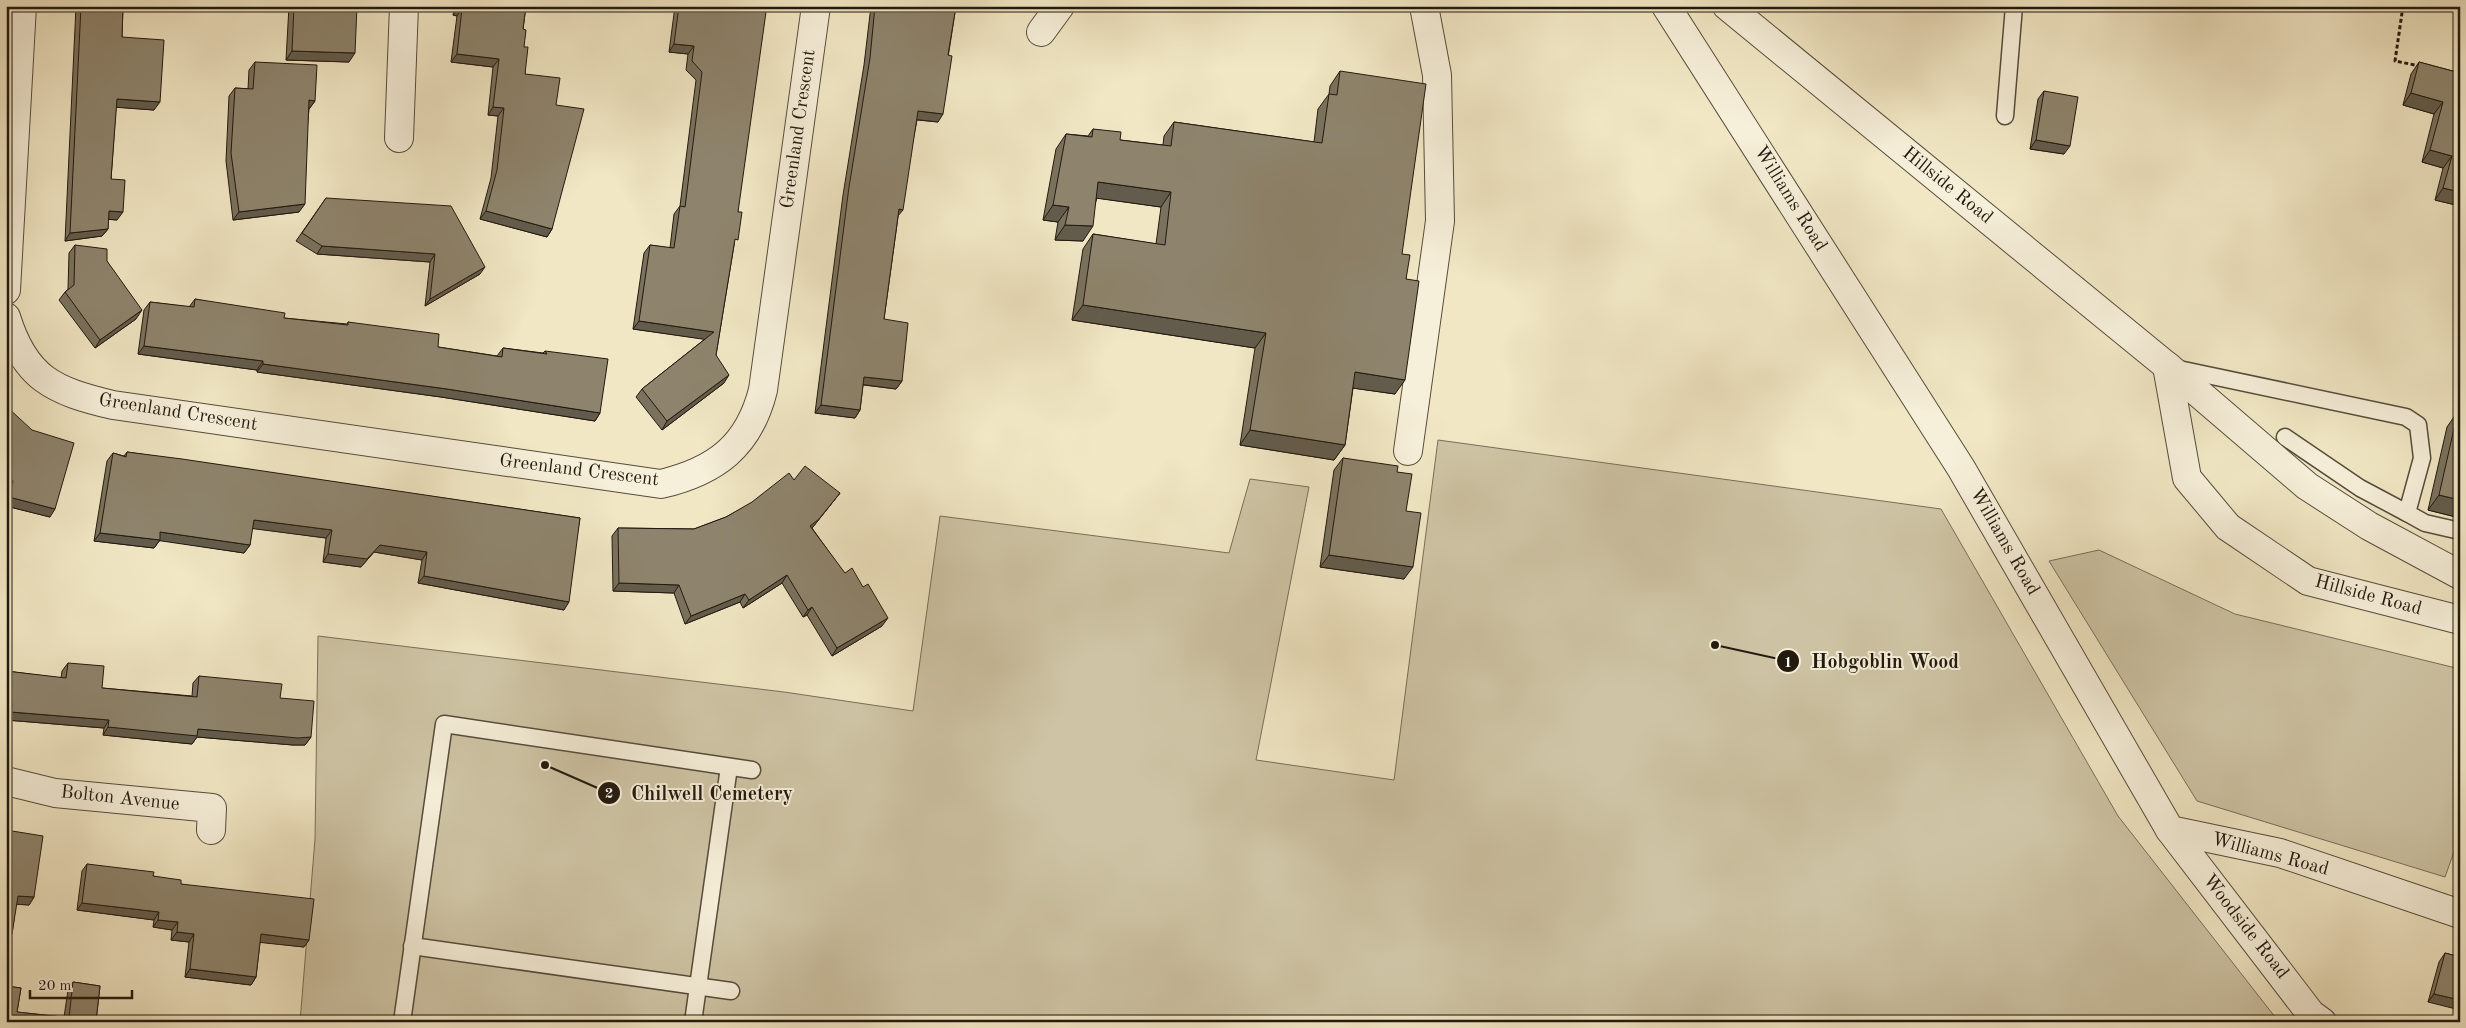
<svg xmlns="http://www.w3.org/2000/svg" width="2466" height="1028" viewBox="0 0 2466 1028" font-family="'Old Standard TT',serif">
<rect width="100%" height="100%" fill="#f1e7c4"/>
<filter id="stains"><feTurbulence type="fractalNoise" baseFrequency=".004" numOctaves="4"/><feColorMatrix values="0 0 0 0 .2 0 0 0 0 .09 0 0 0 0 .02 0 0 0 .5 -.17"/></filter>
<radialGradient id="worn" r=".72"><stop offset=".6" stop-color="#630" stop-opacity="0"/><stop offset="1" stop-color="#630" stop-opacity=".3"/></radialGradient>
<g fill="#cec4a5" stroke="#786e5a">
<polygon points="1438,440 1941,509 2118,816 2279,1022 300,1022 315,839 318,636 784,692 913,711 940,516 1229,553 1250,479 1309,487 1256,760 1394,780"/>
<polygon points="2099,550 2235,614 2460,669 2460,835 2445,877 2197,801 2049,561"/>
</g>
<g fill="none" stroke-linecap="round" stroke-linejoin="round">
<g stroke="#564c3c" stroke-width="19">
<g id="service">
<polyline points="2005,116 2014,6"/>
<polyline points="2174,368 2406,417 2418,425 2422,458 2407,513 2425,523 2460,531"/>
<polyline points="2285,437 2360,488 2407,513"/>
<polyline points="412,946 731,991"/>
<polyline points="402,1022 444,724 752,770"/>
<polyline points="693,1022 729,767"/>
</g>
</g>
<g stroke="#564c3c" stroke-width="30">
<g id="minor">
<polyline points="1666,6 1961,468 2170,830 2280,853 2460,914"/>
<polyline points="1727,6 2167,366 2307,486 2369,526 2460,575"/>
<polyline points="1041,32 1060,6"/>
<polyline points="399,138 404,6"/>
<polyline points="6,290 22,6"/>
<path d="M6,317C25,379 54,391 113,405L661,484C716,471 749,446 763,390L816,6"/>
<polyline points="2167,366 2187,478 2228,527 2308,581 2460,620"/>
<polyline points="1408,451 1440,221 1437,75 1424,6"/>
<polyline points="6,781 55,793 212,808 211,830"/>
<polyline points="2170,830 2311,1014 2322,1022"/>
</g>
</g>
<polyline stroke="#22190f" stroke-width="3" stroke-dasharray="4 2.5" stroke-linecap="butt" points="2403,6 2395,61 2420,66"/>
<use href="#service" stroke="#f6efd9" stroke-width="16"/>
<use href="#minor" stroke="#f6efd9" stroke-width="28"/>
</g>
<g fill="#7a725e" stroke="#22190f">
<polygon points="76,6 123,6 122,37 154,110 116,107 111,179 117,220 108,219 108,229 102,236 65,241"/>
<polygon points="289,6 357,6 349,62 286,60"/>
<polygon points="455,6 526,6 523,29 525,74 556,105 552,229 547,237 480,219 491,178 498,116 488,115 493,67 451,62 457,16 453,15"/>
<polygon points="675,6 731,6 730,7 738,212 734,245 716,355 724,383 662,430 636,397 642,389 705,339 633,329 644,253 650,245 670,248 674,214 680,206 696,80 686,70 688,54 669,52"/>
<polygon points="871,6 956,6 938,122 917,120 898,217 884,319 902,381 896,389 863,385 860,410 855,418 815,413 843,195 864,65"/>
<polygon points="255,62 315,101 309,109 299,212 233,220 226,161 229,96 235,88 248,89 249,70"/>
<polygon points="2419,62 2460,73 2460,206 2435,200 2443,168 2422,162 2434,114 2403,105 2411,74"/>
<polygon points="1340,71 1402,254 1406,279 1395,394 1353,388 1345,445 1334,460 1240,445 1255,348 1072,320 1083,249 1093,234 1156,244 1161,207 1097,198 1083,241 1055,240 1058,222 1043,220 1056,149 1066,134 1088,136 1093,129 1120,140 1163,145 1164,136 1174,122 1314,142 1318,109 1329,94 1330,86"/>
<polygon points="2044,91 2064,154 2030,149 2038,99"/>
<polygon points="326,198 480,274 425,306 430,262 317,254 296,241"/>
<polygon points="75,245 107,261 136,319 95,348 59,300 65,292 68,289 69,253"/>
<polygon points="195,299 284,318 347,324 348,322 438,347 497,356 503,348 543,353 545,351 600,413 595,421 441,397 257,372 257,370 138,354 144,310 150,302 189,307"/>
<polygon points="6,406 50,517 6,506 6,494 8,489 6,488"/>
<polygon points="2458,411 2460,518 2428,510 2447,427"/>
<polygon points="127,452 580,518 564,610 418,583 422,560 374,552 361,567 323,562 326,538 252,528 250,545 244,553 160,540 154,548 94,541 107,461 113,453 124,456"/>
<polygon points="1343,458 1397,472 1404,579 1320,567 1334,470"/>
<polygon points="794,480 840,493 812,528 882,626 832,656 807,615 803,617 782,583 743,608 740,602 685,624 674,593 613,591 612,536 618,528 694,529 726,517"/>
<polygon points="68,663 102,688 192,696 193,683 199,676 280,698 311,737 305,745 293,745 197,737 192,744 103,735 104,728 6,720 6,671 61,678 62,671"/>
<polygon points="6,830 34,897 29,905 16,904 12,934 7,942"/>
<polygon points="87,864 153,876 181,884 309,940 304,947 260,942 256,977 251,985 185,977 189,942 171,940 172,930 153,927 154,920 77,910 82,871"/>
<polygon points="2445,953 2460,957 2428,1002 2439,962"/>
<polygon points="73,982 100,986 96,1021 103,1022 6,1022 6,986 21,988 17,1012 64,1017 68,990"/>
</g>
<g fill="#635c4c" stroke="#22190f">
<polygon points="2112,6 2131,6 2129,9"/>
<polygon points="459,7 462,8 457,16 453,15"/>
<polygon points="674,44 694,46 688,54 669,52"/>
<polygon points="292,51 355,53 349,62 286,60"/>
<polygon points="457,54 499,59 493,67 451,62"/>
<polygon points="2411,93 2443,102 2434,114 2403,105"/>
<polygon points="117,99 160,102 154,110 112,107"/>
<polygon points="309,100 315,101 309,109 303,108"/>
<polygon points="493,107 504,108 498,116 488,115"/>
<polygon points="918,111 943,114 938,122 912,119"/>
<polygon points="2036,140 2070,146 2064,154 2030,149"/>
<polygon points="2430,150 2452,156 2443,168 2422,162"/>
<polygon points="1098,182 1171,192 1161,207 1088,197"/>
<polygon points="2443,188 2460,192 2460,206 2435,200"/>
<polygon points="305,204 299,212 233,220 239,212"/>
<polygon points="1053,205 1069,207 1058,222 1043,220"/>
<polygon points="899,209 903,210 897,217"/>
<polygon points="109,211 123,212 117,220 103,219"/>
<polygon points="486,211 552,229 547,237 480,219"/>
<polygon points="1065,225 1093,226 1083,241 1055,240"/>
<polygon points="108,229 102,236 65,241 70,233"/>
<polygon points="322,246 435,254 430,262 317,254"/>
<polygon points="485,267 480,274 425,306 430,299"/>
<polygon points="1083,305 1266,333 1255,348 1072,320"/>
<polygon points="142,310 136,319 95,348 100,340"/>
<polygon points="639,321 714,332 709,340 633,329"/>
<polygon points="144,346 263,361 257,370 138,354"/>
<polygon points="263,364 447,389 600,413 595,421 441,397 257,372"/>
<polygon points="1355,372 1405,380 1395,394 1345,387"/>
<polygon points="729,375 724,383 662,430 667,421"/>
<polygon points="864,377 902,381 896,389 859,384"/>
<polygon points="821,405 860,410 855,418 815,413"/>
<polygon points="1250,430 1345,445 1334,460 1240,445"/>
<polygon points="840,493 813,527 805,534 810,526"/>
<polygon points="2439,495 2460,500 2460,518 2428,510"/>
<polygon points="9,497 55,509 50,517 6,506 6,501"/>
<polygon points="254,520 332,530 326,538 248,528"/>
<polygon points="160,532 250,545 244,553 155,540"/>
<polygon points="100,533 160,540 154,548 94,541"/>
<polygon points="380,545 427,552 422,560 374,552 361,567 323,562 328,554"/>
<polygon points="1329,555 1413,567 1404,579 1320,567"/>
<polygon points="787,575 782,583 743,608 749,600"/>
<polygon points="424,576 569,602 564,610 418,583"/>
<polygon points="619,583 679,585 674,593 613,591"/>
<polygon points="745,594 740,602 685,624 691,616"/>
<polygon points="812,607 807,615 803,617 808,610"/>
<polygon points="888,618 882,626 832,656 837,648"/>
<polygon points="6,704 12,704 7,712 6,712"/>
<polygon points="11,712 109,720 104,728 6,720"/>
<polygon points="108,727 198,729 311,737 305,745 293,745 197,737 192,744 103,735"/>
<polygon points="18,896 34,897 29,905 12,904"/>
<polygon points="82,903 159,912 154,920 77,910"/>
<polygon points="158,920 178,922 172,930 153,927"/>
<polygon points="177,932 194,934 189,942 171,940"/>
<polygon points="261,934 309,940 304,947 256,942"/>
<polygon points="190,969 256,977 251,985 185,977"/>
<polygon points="2434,994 2460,1000 2460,1010 2428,1002"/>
</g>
<g fill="#8e846d" stroke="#22190f">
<polygon points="81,6 123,6 122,37 164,40 160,102 117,99 111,179 125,180 123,212 109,211 108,229 70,233"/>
<polygon points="294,6 357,6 355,53 292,51"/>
<polygon points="459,6 526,6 523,29 526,30 524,47 528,47 525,74 560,78 556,105 584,109 552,229 486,211 497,170 504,108 493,107 499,59 457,54 462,8 459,7"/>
<polygon points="679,6 726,6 766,12 738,212 742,212 738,240 735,239 716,355 729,375 667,421 642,389 714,332 639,321 650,245 674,248 680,206 685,207 702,72 692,61 694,46 674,44"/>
<polygon points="875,6 956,6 948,55 952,56 943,114 918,111 903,210 899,209 884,319 908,323 902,381 864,377 860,410 821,405 849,187 870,58"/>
<polygon points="255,62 317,65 315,101 309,100 305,204 239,212 231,153 235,88 253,89"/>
<polygon points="2419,62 2460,73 2460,192 2443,188 2452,156 2430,150 2443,102 2411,93"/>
<polygon points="1340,71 1426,84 1402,254 1410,255 1406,279 1419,281 1405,380 1355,372 1345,445 1250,430 1266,333 1083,305 1093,234 1165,245 1171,192 1098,182 1093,226 1065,225 1069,207 1053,205 1066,134 1092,137 1093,129 1121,132 1120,140 1171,146 1174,122 1322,143 1329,94 1337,95"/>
<polygon points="2044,91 2078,97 2070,146 2036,140"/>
<polygon points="326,198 451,206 485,267 430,299 435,254 322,246 302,233"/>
<polygon points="75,245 107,249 107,261 142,310 100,340 65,292 74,285"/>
<polygon points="195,299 285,313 284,318 348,325 348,322 439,334 438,347 502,357 503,348 547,354 545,351 608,359 600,413 447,389 263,364 263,361 144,346 150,302 194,307"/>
<polygon points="6,406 32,430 74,443 55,509 9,497 13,481 6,474"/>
<polygon points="2458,411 2460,412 2460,500 2439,495"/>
<polygon points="127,452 182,459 580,518 569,602 424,576 427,552 380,545 367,559 328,554 332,530 254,520 250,545 160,532 160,540 100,533 113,453 126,457"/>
<polygon points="1343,458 1398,466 1397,472 1412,474 1406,511 1421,513 1413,567 1329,555"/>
<polygon points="805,466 840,493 819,519 810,526 845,573 852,568 863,587 868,584 888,618 837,648 812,607 808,610 787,575 749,600 745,594 691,616 679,585 619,583 618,528 694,529 726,517 752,502 789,473 794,480"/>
<polygon points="68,663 104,666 102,688 197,697 199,676 282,684 280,698 314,701 311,737 298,738 198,729 197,736 108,727 109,720 11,712 12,704 6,704 6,671 66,678"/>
<polygon points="6,830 43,836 34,897 18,896 12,934 6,919"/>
<polygon points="87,864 154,872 153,876 181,880 181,884 314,899 309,940 261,934 256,977 190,969 194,934 177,932 178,922 158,920 159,912 82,903"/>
<polygon points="2445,953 2460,957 2460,1000 2434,994"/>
<polygon points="73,982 100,986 96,1021 103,1022 6,1022 6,986 21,988 17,1012 69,1018"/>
</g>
<g text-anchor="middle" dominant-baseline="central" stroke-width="4" stroke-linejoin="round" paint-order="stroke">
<g font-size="19" fill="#22190f" stroke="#f6efd9">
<text transform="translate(799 129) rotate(-82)">Greenland Crescent</text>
<text transform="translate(1947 186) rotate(39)">Hillside Road</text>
<text transform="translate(1790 199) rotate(58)">Williams Road</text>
<text transform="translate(178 413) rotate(9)">Greenland Crescent</text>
<text transform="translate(579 471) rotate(7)">Greenland Crescent</text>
<text transform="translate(2004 542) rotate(60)">Williams Road</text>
<text transform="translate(2368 596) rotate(15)">Hillside Road</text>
<text transform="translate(120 799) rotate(6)">Bolton Avenue</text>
<text transform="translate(2270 855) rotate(15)">Williams Road</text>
<text transform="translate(2245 927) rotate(52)">Woodside Road</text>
</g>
</g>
<path fill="none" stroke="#22190f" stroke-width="2" d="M1715 645L1788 661M545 765L609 793"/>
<g fill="#22190f" stroke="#f6efd9" stroke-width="2">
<circle cx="1715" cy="645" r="5"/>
<circle cx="545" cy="765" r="5"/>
<circle cx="1788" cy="661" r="12"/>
<circle cx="609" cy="793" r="12"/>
</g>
<g font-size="15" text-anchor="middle" font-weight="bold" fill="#fff">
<text x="1788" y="667">1</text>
<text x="609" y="798">2</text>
</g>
<g font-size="20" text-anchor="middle" font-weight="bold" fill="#22190f" stroke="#f6efd9" stroke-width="4" stroke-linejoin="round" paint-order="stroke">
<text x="1885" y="668">Hobgoblin Wood</text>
<text x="712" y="800">Chilwell Cemetery</text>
</g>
<rect width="2466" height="1028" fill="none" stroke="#f1e7c4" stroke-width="25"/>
<rect x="8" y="8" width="2451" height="1013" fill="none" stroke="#22190f" stroke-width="2.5"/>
<rect x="12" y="12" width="2441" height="1003" fill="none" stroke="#22190f"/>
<path d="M30 990v8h102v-8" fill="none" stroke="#22190f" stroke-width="2.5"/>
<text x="38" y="990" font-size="15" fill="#22190f" stroke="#f6efd9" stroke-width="4" paint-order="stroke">20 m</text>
<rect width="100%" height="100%" filter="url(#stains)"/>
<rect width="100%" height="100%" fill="url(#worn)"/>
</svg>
